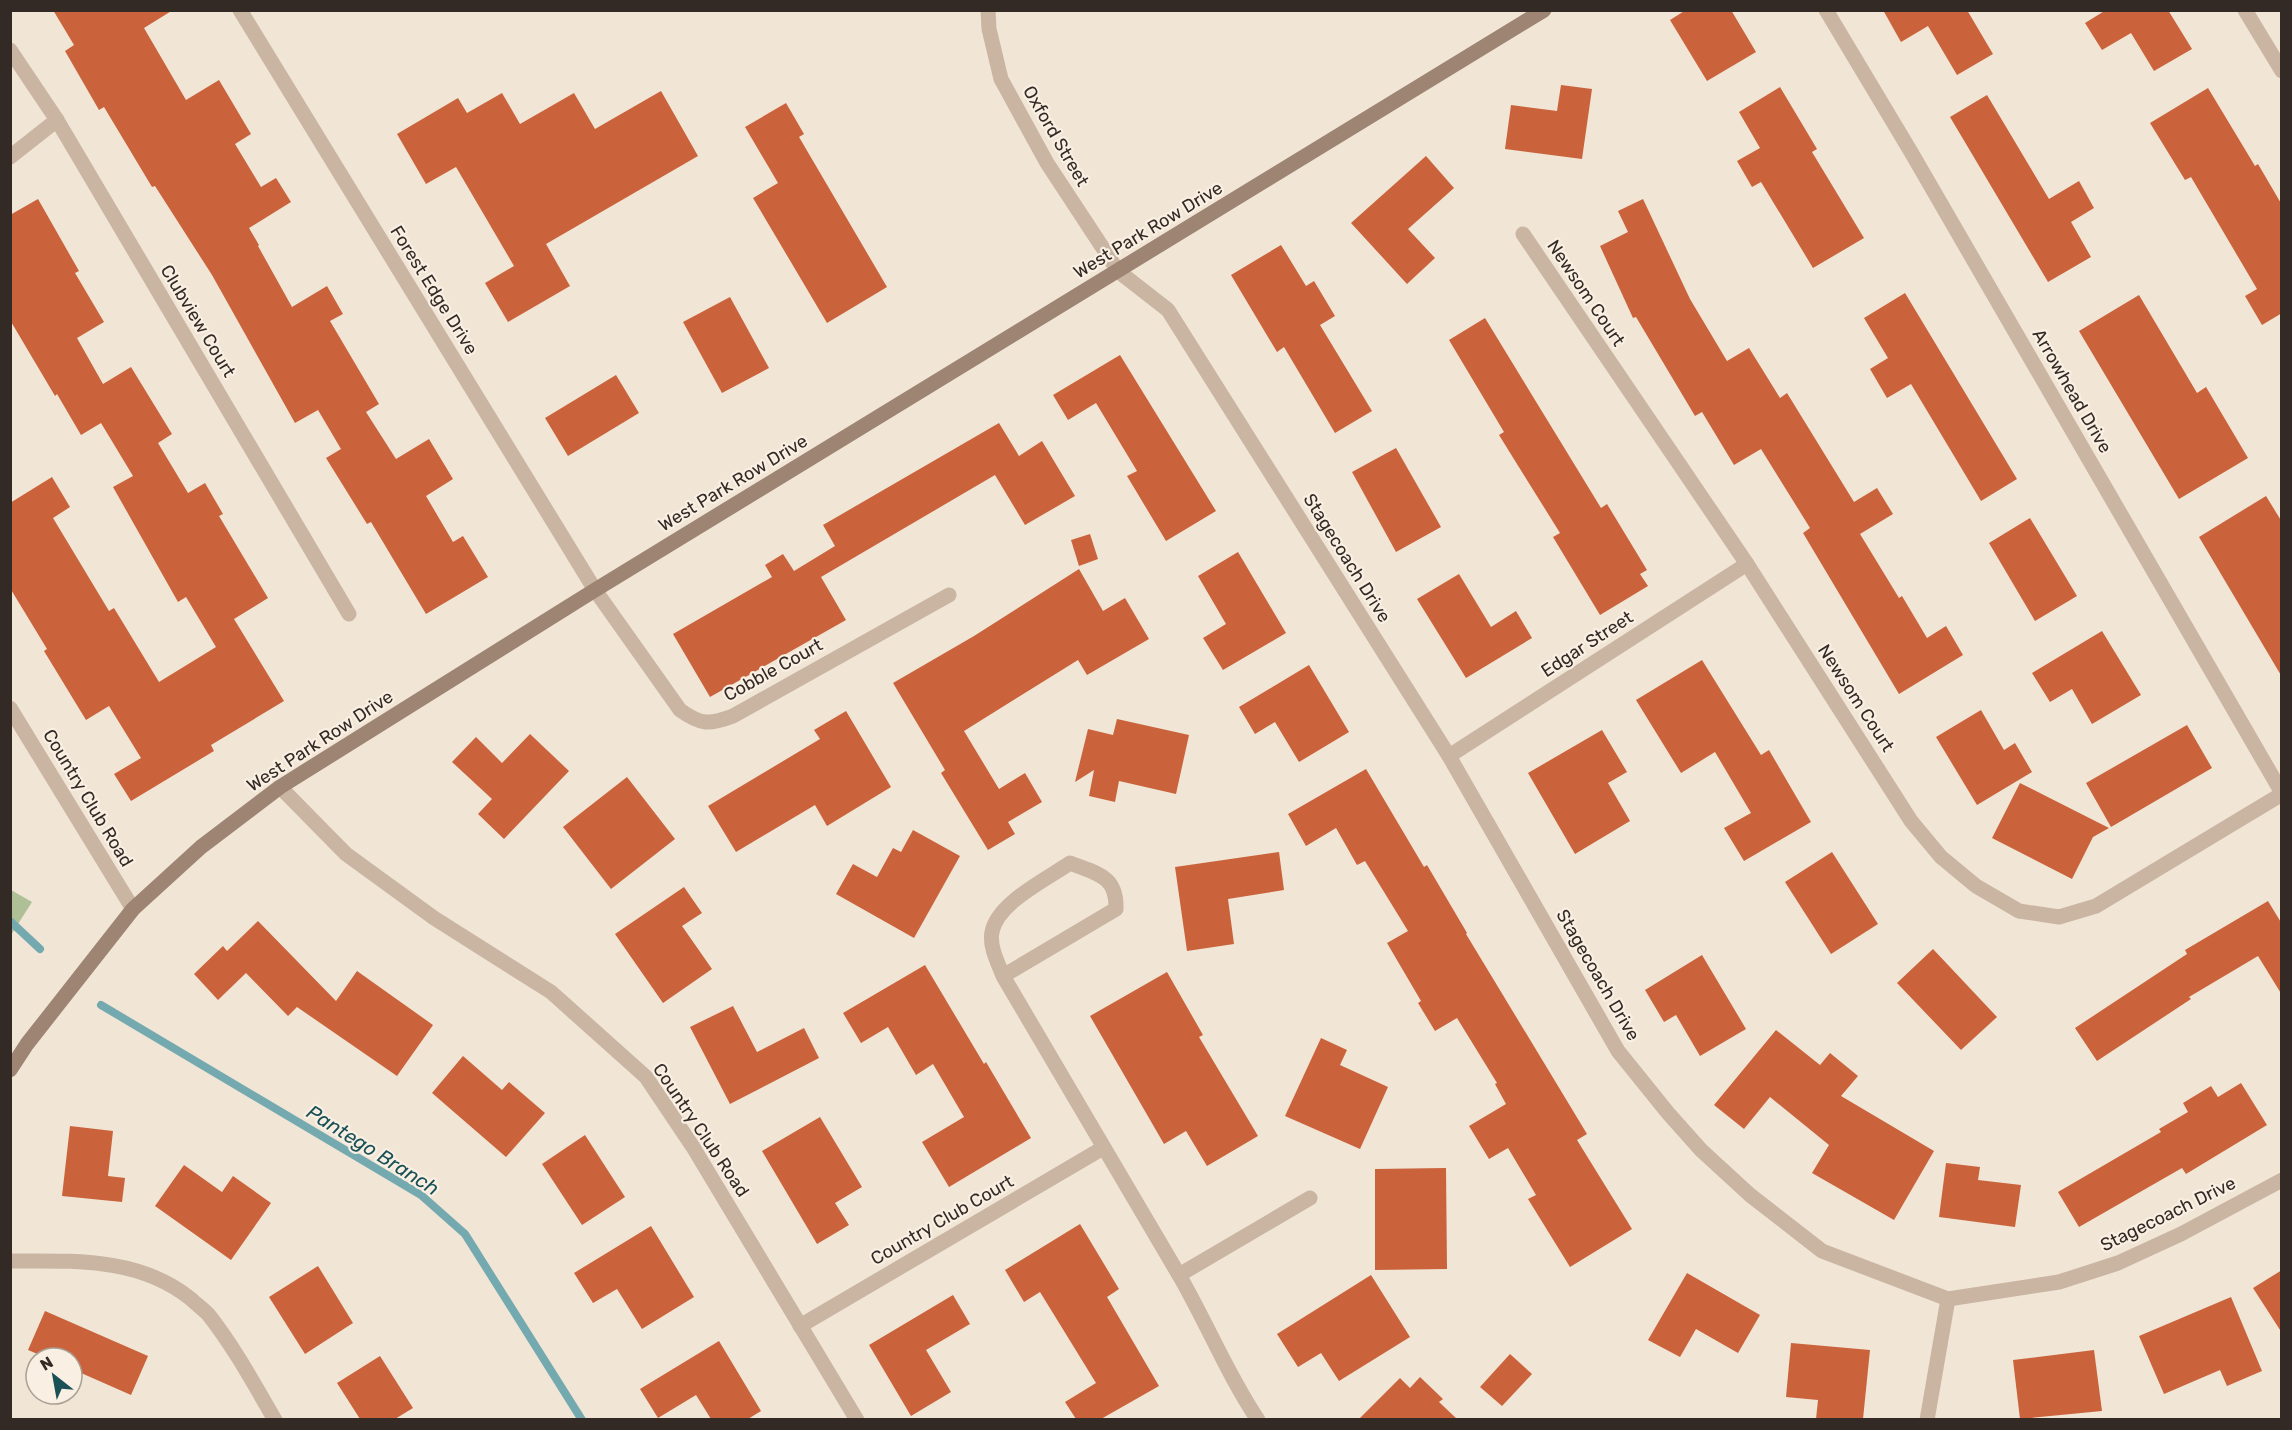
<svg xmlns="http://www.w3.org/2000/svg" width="2292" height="1430" viewBox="0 0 2292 1430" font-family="Rubik,sans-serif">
<rect width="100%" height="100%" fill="#f1e5d6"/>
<polygon fill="#b0c096" points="11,890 32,902 11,935"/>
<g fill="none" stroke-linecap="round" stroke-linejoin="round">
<g stroke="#74aaaf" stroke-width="8">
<polyline points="10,921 40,949"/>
<polyline points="101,1005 421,1195 465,1234 582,1420"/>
</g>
</g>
<g fill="#ca633b">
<polygon points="53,10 173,10 144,28 186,100 219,80 251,134 235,144 261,187 276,178 291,202 249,228 259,245 258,246 292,307 327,286 343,314 330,321 379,404 366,412 396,459 429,439 453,479 426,496 453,542 463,536 488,577 426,614 371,522 367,524 326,458 341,449 318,410 295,423 212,275 155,186 152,187 104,107 99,110 65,51 74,45"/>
<polygon points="1686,10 1731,10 1756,52 1707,81 1670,20"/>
<polygon points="1883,10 1967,10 1993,54 1957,75 1928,26 1901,42"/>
<polygon points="2106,10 2168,10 2192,49 2154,71 2131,33 2102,50 2085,23"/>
<polygon points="1561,85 1592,89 1582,159 1505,149 1511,105 1557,111"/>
<polygon points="1780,87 1817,149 1812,152 1864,238 1813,268 1761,182 1752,187 1737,161 1760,148 1739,112"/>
<polygon points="2208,88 2255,166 2258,164 2282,205 2282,313 2262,325 2245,296 2257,289 2191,177 2185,180 2150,123"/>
<polygon points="661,91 698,156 546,244 570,286 508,322 485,283 514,266 456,167 426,184 397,134 458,98 467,113 502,93 520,124 574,93 595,129"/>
<polygon points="1987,95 2049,199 2079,181 2094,208 2071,222 2091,257 2048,282 1950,117"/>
<polygon points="786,103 804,134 799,137 887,287 827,323 753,198 778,183 745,127"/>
<polygon points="1426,156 1454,188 1408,229 1435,258 1407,284 1351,223"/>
<polygon points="38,199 79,271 75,273 104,322 77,338 103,384 131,367 172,434 158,443 188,493 205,483 223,514 219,516 268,598 234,619 284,701 211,745 214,751 131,801 114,774 141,758 109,706 86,720 44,651 47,649 10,588 10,503 52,477 70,507 53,518 109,611 114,608 159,682 216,647 186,597 178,602 113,487 133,476 101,423 81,435 57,394 55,396 10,320 10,215"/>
<polygon points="1643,199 1690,299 1727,361 1749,348 1780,398 1787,393 1854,502 1877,488 1893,514 1860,534 1899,598 1902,596 1927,638 1946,626 1963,655 1899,694 1803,533 1810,528 1761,449 1734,465 1702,412 1695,416 1636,317 1633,318 1600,246 1628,232 1618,211"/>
<polygon points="1281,245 1306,286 1314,281 1335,316 1320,325 1372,411 1335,433 1284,347 1277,352 1231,275"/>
<polygon points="1905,293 2017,479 1981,501 1911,384 1887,398 1870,369 1888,358 1864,318"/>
<polygon points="2139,295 2197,393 2206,387 2248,458 2179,499 2079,331"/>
<polygon points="730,297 769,368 722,393 683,322"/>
<polygon points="1485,318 1601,508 1607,504 1647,570 1640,574 1648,586 1600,615 1553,537 1560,533 1499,435 1504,432 1449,340"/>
<polygon points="1120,355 1216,511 1166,541 1127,476 1137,471 1096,403 1068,420 1053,395"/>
<polygon points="616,375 639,413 568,456 545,418"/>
<polygon points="999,423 1019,456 1042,441 1075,496 1025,525 995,475 821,577 846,620 710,697 673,634 772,577 765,565 783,554 794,571 835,546 823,525"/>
<polygon points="1396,448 1441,527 1396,552 1352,472"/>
<polygon points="2266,496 2282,522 2282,677 2199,537"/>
<polygon points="2030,518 2077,596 2035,621 1989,543"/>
<polygon points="1090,534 1098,559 1079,566 1071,540"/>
<polygon points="1238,552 1286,633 1223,670 1203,638 1226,624 1198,576"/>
<polygon points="1079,569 1103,611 1125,598 1149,639 1087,675 1078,660 964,731 999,789 1025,773 1042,802 1008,822 1015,834 988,850 941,773 945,770 893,683 974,636"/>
<polygon points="1459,574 1491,627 1516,611 1532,638 1466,678 1417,599"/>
<polygon points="2102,631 2141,695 2092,724 2072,689 2050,702 2032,673"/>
<polygon points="1702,660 1761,755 1769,750 1811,822 1744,861 1724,828 1751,813 1715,752 1681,773 1636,700"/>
<polygon points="1309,665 1349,732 1299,762 1275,722 1255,734 1239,707"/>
<polygon points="1981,710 2004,750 2015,743 2032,772 1977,805 1936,737"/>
<polygon points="846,711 891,787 827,826 815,805 736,852 708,806 820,739 814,730"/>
<polygon points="1117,719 1189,735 1176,794 1119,781 1115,802 1089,796 1094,770 1075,782 1088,729 1113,735"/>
<polygon points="2187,725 2212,768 2111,827 2086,783"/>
<polygon points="1602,730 1627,772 1608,783 1630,821 1575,854 1528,773"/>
<polygon points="530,734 569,771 504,839 478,814 492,799 452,762 476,737 502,763"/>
<polygon points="1366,769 1424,867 1427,865 1467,933 1466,934 1587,1134 1577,1140 1632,1229 1570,1267 1528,1199 1536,1195 1508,1148 1489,1159 1469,1126 1506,1104 1495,1084 1497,1083 1457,1018 1435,1031 1418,1003 1421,1001 1387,943 1408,931 1365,861 1357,865 1336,828 1306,846 1288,814"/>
<polygon points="627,777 675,839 611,889 563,827"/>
<polygon points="2020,783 2109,828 2093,837 2072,879 1992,838"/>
<polygon points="913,830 960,856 914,938 836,894 853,864 877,877 893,848 901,852"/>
<polygon points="1279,852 1284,890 1228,899 1234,944 1187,951 1175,867"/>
<polygon points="1832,852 1878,924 1831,954 1785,882"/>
<polygon points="684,887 702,913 682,926 712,969 663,1003 615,934"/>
<polygon points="2268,901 2282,924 2282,995 2258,956 2189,997 2191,999 2097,1061 2075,1028 2187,954 2185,950"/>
<polygon points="258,921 336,1001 357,971 433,1025 397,1076 297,1007 288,1016 246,973 218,1000 194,974 223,946 227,951"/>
<polygon points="1933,949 1997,1017 1961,1050 1897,983"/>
<polygon points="1702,955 1746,1029 1700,1056 1676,1015 1664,1022 1645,990"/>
<polygon points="925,965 984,1064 986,1062 1031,1138 949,1187 922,1142 964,1117 933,1064 916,1075 888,1027 861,1043 843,1013"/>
<polygon points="1167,972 1203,1035 1199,1037 1258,1136 1207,1166 1186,1131 1164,1144 1090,1016"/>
<polygon points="733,1006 757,1052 804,1028 819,1058 730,1104 690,1027"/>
<polygon points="1776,1030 1820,1065 1830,1053 1858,1076 1841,1096 1934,1151 1894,1220 1812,1173 1829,1145 1770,1097 1744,1129 1714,1105"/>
<polygon points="1321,1038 1347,1050 1340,1065 1388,1087 1360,1149 1285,1116"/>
<polygon points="463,1056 502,1090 509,1082 545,1113 506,1157 432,1093"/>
<polygon points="2241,1083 2267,1125 2186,1174 2182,1168 2079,1227 2058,1192 2161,1132 2159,1129 2188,1112 2183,1103 2211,1086 2218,1097"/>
<polygon points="820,1117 862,1187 835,1203 849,1225 817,1244 762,1151"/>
<polygon points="70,1126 113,1131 108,1176 125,1178 122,1202 62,1196"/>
<polygon points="585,1135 625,1197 582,1225 542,1164"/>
<polygon points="1946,1163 1980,1167 1978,1180 2021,1185 2015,1227 1939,1217"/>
<polygon points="184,1165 222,1192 233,1176 271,1203 231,1260 155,1206"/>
<polygon points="1446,1168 1447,1269 1375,1270 1375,1169"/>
<polygon points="1080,1224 1119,1289 1107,1297 1159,1386 1101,1419 1076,1419 1065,1402 1096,1383 1040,1292 1024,1302 1005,1270"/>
<polygon points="651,1226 694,1297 642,1329 617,1289 593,1303 574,1273"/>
<polygon points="318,1266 353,1323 305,1354 269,1297"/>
<polygon points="2282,1270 2282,1333 2253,1288"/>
<polygon points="1687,1273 1760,1315 1738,1353 1696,1329 1680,1357 1648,1340"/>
<polygon points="1371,1275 1410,1337 1339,1381 1321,1353 1298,1367 1277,1334"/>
<polygon points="953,1295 970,1324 926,1350 951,1392 911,1416 869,1345"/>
<polygon points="2231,1297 2262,1371 2227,1386 2220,1370 2164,1394 2139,1336"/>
<polygon points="45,1311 148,1356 131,1395 72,1369 72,1358 47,1358 28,1350"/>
<polygon points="719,1341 761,1411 748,1419 711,1419 696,1395 658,1418 640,1389"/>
<polygon points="1791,1343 1870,1350 1863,1419 1816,1419 1818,1400 1786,1397"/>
<polygon points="2094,1350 2102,1411 2020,1419 2013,1360"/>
<polygon points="1510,1354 1532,1374 1502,1406 1480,1387"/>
<polygon points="380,1356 413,1408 395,1419 360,1419 337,1383"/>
<polygon points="1420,1377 1443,1399 1439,1402 1457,1419 1359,1419 1400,1378 1410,1388"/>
</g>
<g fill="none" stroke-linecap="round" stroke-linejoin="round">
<g stroke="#c9b5a2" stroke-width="15">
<polyline points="988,10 989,29 1001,79 1047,163 1118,271 1168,310 1449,756 1618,1051 1668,1113 1701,1150 1750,1195 1822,1251 1948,1299 2059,1282 2118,1263 2181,1234 2282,1180"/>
<polyline points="1826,10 1911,152 2282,793"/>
<polyline points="2245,10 2282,71"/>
<polyline points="10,50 57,120 349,614"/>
<polyline points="10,157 57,120"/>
<polyline points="1523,234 1747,564 1911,821 1941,857 1976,886 2019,911 2059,917 2096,906 2282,794"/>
<path d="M595,590L680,710C701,725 709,725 733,716L949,595"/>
<polyline points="10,708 133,909"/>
<polyline points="1449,756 1747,564"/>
<polyline points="280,787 346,854 434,918 551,992 646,1077 693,1147 857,1420"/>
<path d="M1003,976L1116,909C1117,876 1098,874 1070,863C1047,879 997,903 992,932C989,946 998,963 1003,976C1061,1076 1121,1175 1179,1275C1207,1323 1227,1374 1258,1420"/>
<path d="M10,1261C74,1261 139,1257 191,1299C196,1304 203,1309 208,1314C234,1347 254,1384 275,1420"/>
<polyline points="1179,1275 1310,1198"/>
<polyline points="800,1326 1103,1148"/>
<polyline points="1927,1420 1948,1299"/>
</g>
<polyline stroke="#c9b5a2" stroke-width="15" points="240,10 595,590"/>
<polyline stroke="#9d8473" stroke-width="15" points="10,1070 27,1044 133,909 201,847 280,787 595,590 1544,10"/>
</g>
<g text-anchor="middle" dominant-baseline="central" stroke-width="4.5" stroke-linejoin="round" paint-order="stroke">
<g font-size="18" fill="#342a25" stroke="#f9efe2">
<text transform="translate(1056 136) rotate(60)">Oxford Street</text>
<text transform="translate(1148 230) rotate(-31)">West Park Row Drive</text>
<text transform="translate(434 290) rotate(58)">Forest Edge Drive</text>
<text transform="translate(1586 293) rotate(56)">Newsom Court</text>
<text transform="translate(198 321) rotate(59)">Clubview Court</text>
<text transform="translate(2072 391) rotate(60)">Arrowhead Drive</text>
<text transform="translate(733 483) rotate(-31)">West Park Row Drive</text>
<text transform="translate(1347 558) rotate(58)">Stagecoach Drive</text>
<text transform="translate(1587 644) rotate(-33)">Edgar Street</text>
<text transform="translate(773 670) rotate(-29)">Cobble Court</text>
<text transform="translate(1856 698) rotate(57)">Newsom Court</text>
<text transform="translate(320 741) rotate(-33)">West Park Row Drive</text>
<text transform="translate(88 798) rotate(59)">Country Club Road</text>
<text transform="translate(1598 975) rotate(60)">Stagecoach Drive</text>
<text transform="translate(701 1130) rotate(56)">Country Club Road</text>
<text transform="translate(2168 1214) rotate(-26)">Stagecoach Drive</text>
<text transform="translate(942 1220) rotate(-30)">Country Club Court</text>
</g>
<g font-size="20" font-style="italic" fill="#195056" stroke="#f9efe2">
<text transform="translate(373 1150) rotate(32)">Pantego Branch</text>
</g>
</g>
<rect width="2292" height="1430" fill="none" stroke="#342a25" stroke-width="24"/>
<g transform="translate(54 1376) rotate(329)"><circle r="28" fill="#f9efe2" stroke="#aaa096" stroke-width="1.5"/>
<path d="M0-4.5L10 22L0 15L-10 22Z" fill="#195056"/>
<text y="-9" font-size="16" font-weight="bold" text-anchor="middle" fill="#342a25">N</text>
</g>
</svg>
